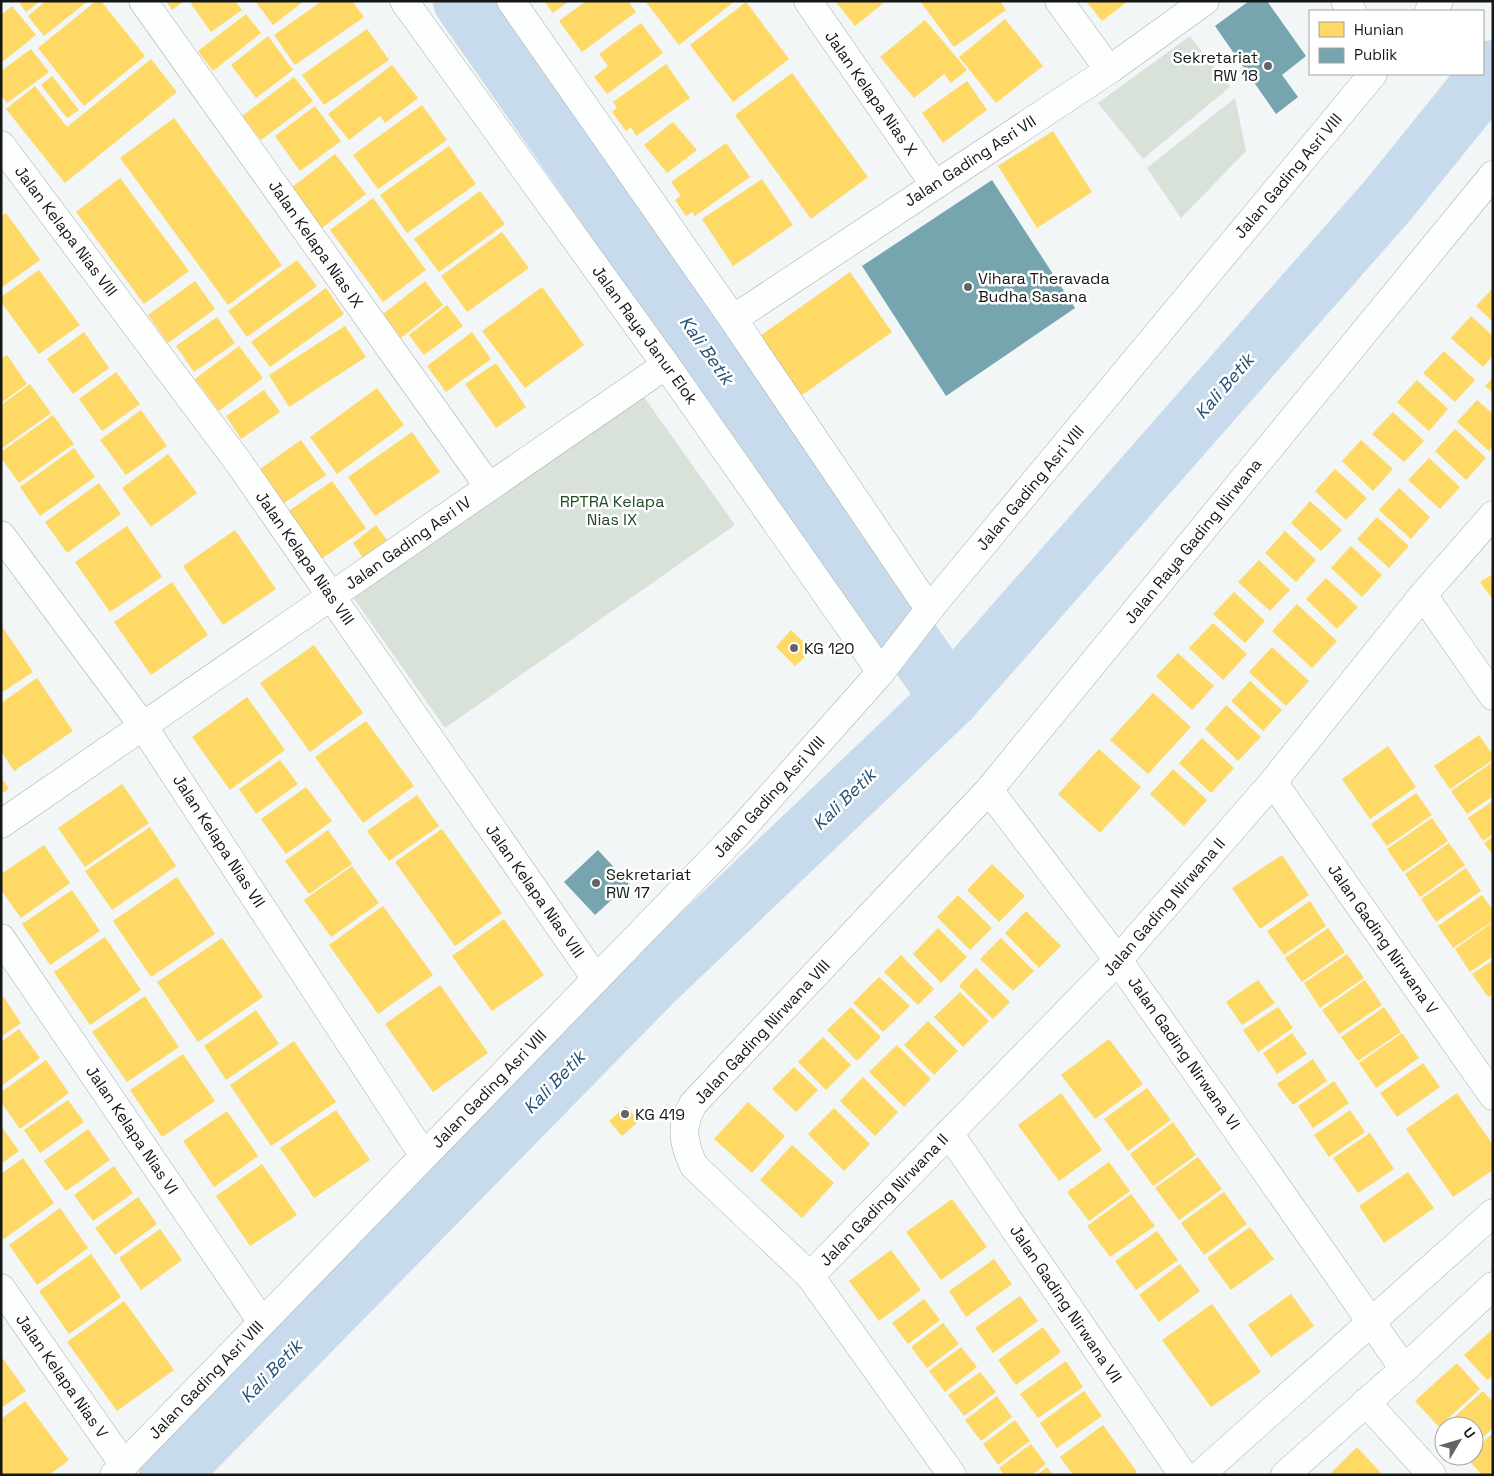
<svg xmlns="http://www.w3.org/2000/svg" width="1494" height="1476" viewBox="0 0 1494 1476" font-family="'Space Grotesk',sans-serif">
<rect width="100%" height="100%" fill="#f2f6f6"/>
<g fill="#d8e2d9">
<polygon points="1190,36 1230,87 1143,159 1098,103"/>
<polygon points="1235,98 1246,151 1181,218 1147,168"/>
<polygon points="639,390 735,525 445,728 350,593"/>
</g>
<g fill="#ffd966">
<polygon points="18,1 40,1 26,12"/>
<polygon points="46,1 88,1 44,36 28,16"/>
<polygon points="96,1 101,1 145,56 84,106 38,48"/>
<polygon points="166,1 184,1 172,10"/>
<polygon points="194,1 235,1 242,10 211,32 191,4"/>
<polygon points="255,1 304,1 273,25"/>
<polygon points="322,1 352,1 364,17 295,65 274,35"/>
<polygon points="544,1 569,1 553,13"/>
<polygon points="586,1 628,1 636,12 582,52 559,21"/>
<polygon points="645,1 735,1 679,45"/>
<polygon points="835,1 886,1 855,26"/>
<polygon points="920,1 1000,1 1006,10 954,47"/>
<polygon points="1086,1 1128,1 1102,21"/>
<polygon points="746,2 789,59 733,102 690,45"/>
<polygon points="12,6 36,35 1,63 1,15"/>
<polygon points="246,14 261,33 213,71 198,51"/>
<polygon points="1005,19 1043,66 996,103 959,57"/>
<polygon points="925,20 967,70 951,83 944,74 914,98 880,57"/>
<polygon points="641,23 663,53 607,94 594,77 608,66 599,54"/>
<polygon points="367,29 389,60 324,105 302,75"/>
<polygon points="268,36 293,70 256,98 231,65"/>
<polygon points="31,49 49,72 7,103 1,95 1,71"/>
<polygon points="151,59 177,92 65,183 6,109 35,86 67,127"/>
<polygon points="666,64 690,98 636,136 631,127 626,131 612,112 617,108 613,102"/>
<polygon points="392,65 418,98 385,123 380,116 349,140 328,114"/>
<polygon points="792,73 868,177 811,219 735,115"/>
<polygon points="52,76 79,110 67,118 41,85"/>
<polygon points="294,77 313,101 261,140 242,116"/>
<polygon points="967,81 987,110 943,143 922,113"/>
<polygon points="422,105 447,140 378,189 353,155"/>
<polygon points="315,106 341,141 300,171 275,136"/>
<polygon points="174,118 282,265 228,305 120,158"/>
<polygon points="673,122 697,150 667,173 644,145"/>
<polygon points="1053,131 1092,192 1037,228 998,166"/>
<polygon points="726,143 750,177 695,216 692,212 686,216 675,200 681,196 671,182"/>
<polygon points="449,146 476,184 407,233 380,195"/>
<polygon points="335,154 366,194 322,228 291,188"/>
<polygon points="120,178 189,271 144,304 76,212"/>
<polygon points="762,179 793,225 733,266 702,219"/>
<polygon points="480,191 505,224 439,272 414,239"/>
<polygon points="373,198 426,270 383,302 330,230"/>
<polygon points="6,213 40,260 1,288 1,217"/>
<polygon points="502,232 529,268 467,312 441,276"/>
<polygon points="297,260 317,286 247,337 228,311"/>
<polygon points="39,270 80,325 39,354 1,302 1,297"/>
<polygon points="850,272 892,332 802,395 760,336"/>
<polygon points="195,281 215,309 168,343 148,315"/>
<polygon points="425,281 443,305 401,338 383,314"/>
<polygon points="542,287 584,345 525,388 482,331"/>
<polygon points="326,288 344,314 270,367 251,342"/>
<polygon points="1493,288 1493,322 1476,306"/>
<polygon points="447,305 463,326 424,355 409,335"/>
<polygon points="1471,316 1493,336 1493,356 1483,367 1451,338"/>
<polygon points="217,317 235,343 194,372 176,346"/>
<polygon points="345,326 366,357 289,407 269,375"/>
<polygon points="84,332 109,368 73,394 47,359"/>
<polygon points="472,332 491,359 446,392 427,366"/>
<polygon points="239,346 263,378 219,411 195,379"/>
<polygon points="1444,351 1475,380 1455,402 1423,373"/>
<polygon points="7,355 27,384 1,403 1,359"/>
<polygon points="496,363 526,407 496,428 465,384"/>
<polygon points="116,372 140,404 102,431 79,399"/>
<polygon points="1493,378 1493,393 1485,386"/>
<polygon points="1417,380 1448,409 1429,431 1397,402"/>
<polygon points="30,384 51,413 1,449 1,405"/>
<polygon points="377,388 404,425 337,474 310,437"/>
<polygon points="264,390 280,412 241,439 226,416"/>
<polygon points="1477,400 1493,414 1493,446 1489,451 1457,422"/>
<polygon points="141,410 167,446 126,475 100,440"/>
<polygon points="1393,412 1424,441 1404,462 1372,434"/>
<polygon points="53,415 74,444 19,483 1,458 1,452"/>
<polygon points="1455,429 1486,458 1466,480 1435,451"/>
<polygon points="412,432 440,472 375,516 348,477"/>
<polygon points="301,440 326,475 284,503 260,469"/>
<polygon points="1361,440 1393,469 1373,491 1342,461"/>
<polygon points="74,448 95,477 40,516 20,487"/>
<polygon points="168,454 197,493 151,527 122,488"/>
<polygon points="1429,458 1460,487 1440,509 1408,480"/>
<polygon points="1335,469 1367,498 1346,520 1315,491"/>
<polygon points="332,481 366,528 320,560 286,513"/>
<polygon points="99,483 121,514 67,553 45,522"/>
<polygon points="1399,488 1430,517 1411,539 1379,510"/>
<polygon points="1310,501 1342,530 1321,551 1291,523"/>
<polygon points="1377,517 1409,546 1389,568 1357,539"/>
<polygon points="376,525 387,540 363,558 353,543"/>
<polygon points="127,526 162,577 110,612 75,562"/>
<polygon points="235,530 276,589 223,625 183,566"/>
<polygon points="1285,531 1316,560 1296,582 1265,553"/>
<polygon points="1351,546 1382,575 1362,597 1331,568"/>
<polygon points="1259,560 1290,590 1270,611 1238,582"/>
<polygon points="1493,574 1493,600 1480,582"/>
<polygon points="1326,578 1358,607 1337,629 1306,599"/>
<polygon points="172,582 208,635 151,675 114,622"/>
<polygon points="1234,592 1265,621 1245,643 1213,614"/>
<polygon points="1297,604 1337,641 1312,668 1272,631"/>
<polygon points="1213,623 1247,654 1223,680 1189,648"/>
<polygon points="1,625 33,672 1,693"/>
<polygon points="791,630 812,650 795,666 776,647"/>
<polygon points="314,645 363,713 310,752 260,683"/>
<polygon points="1272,647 1309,681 1286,706 1249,672"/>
<polygon points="1178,653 1214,686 1192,710 1156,676"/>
<polygon points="37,678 73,731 14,771 1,751 1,703"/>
<polygon points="1250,681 1282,710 1263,731 1231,701"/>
<polygon points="1153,693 1191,727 1148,774 1110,740"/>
<polygon points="247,697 285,750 230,790 192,737"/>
<polygon points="1226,705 1261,737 1238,761 1205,729"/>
<polygon points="366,721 414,786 363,823 315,757"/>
<polygon points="1479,735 1493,755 1493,760 1450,789 1434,766"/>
<polygon points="1202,738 1234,768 1211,793 1179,763"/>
<polygon points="1388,746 1416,787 1370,819 1342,779"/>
<polygon points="1099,749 1141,787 1100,833 1058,794"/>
<polygon points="280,760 298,784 256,814 239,789"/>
<polygon points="1493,762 1493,796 1467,814 1451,791"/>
<polygon points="1173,769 1207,800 1184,826 1150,794"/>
<polygon points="1,777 9,789 1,794"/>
<polygon points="122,784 149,823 85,867 58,828"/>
<polygon points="306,787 332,821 286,854 261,819"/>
<polygon points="1416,793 1432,815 1387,846 1371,824"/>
<polygon points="417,795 439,826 389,861 367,831"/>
<polygon points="1493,801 1493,834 1483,841 1468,818"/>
<polygon points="1432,818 1448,841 1403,872 1387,849"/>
<polygon points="150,827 176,866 112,910 85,871"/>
<polygon points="442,829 502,913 455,946 395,862"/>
<polygon points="328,830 352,864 309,894 285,861"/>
<polygon points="1493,837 1493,855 1484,843"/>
<polygon points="1449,843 1465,865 1420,897 1405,874"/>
<polygon points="44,845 70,883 21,918 1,890 1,874"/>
<polygon points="1282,855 1309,895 1260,929 1232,888"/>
<polygon points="992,864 1025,896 999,922 967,890"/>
<polygon points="352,866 379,903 331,937 304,900"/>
<polygon points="1466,868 1481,891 1436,922 1421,899"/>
<polygon points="177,877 215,934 151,977 113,921"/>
<polygon points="72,890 100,931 50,965 22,924"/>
<polygon points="958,895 992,928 970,950 937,917"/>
<polygon points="1482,895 1493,910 1493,921 1453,948 1438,926"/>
<polygon points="1310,901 1326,926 1284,955 1267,931"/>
<polygon points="383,906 433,975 378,1014 329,945"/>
<polygon points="1026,911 1061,946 1039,968 1005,933"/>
<polygon points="504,919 544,975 492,1011 452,956"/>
<polygon points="1493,922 1493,956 1470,972 1455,949"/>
<polygon points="938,928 967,957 941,983 913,954"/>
<polygon points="1328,928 1345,952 1302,982 1285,958"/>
<polygon points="105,937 141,990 90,1025 54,972"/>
<polygon points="222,938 263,997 198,1042 157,982"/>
<polygon points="1001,938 1034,971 1013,991 980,959"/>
<polygon points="1347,954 1364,978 1320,1008 1304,983"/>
<polygon points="901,955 934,989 918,1005 884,972"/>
<polygon points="1493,960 1493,994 1488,997 1472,974"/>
<polygon points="976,968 1010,1002 993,1019 959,986"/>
<polygon points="879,977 910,1006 883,1032 853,1003"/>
<polygon points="1258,980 1275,1003 1242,1025 1226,1002"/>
<polygon points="1365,980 1382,1005 1339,1034 1322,1010"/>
<polygon points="440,985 488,1053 433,1092 385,1024"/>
<polygon points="960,992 989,1021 963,1047 934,1017"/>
<polygon points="3,996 21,1023 1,1037 1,997"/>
<polygon points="145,996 179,1047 127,1082 92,1032"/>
<polygon points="851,1007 881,1037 857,1061 827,1030"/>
<polygon points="1278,1007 1293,1028 1258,1052 1243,1030"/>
<polygon points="1384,1007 1401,1032 1358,1061 1341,1037"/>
<polygon points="256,1010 279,1044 226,1080 204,1046"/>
<polygon points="928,1021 958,1051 934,1075 904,1045"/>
<polygon points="19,1029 40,1058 1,1086 1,1042"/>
<polygon points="1292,1033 1307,1054 1277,1074 1263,1053"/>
<polygon points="1402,1033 1419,1058 1376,1088 1359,1063"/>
<polygon points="823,1037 851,1065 826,1090 798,1062"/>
<polygon points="1109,1039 1143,1084 1095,1119 1061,1075"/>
<polygon points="294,1041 336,1102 271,1146 230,1085"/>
<polygon points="897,1045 931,1079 904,1107 869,1072"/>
<polygon points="183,1054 215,1101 162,1137 130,1090"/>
<polygon points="1313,1059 1327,1081 1293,1105 1277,1084"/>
<polygon points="46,1060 69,1093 20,1129 1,1102 1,1092"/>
<polygon points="1423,1063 1440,1087 1397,1117 1380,1093"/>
<polygon points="794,1067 818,1090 796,1112 772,1089"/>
<polygon points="863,1077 898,1112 875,1136 840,1101"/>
<polygon points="1334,1081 1349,1103 1313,1128 1298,1106"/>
<polygon points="1147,1088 1171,1120 1128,1151 1104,1119"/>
<polygon points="1061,1093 1102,1150 1059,1181 1018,1125"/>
<polygon points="1457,1093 1493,1145 1493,1170 1453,1197 1406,1129"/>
<polygon points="68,1100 84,1122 40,1153 24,1130"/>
<polygon points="748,1102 785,1136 752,1173 714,1139"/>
<polygon points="626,1106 639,1121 622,1136 609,1121"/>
<polygon points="834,1108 870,1144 844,1171 808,1134"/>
<polygon points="336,1110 370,1160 314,1198 280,1148"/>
<polygon points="1350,1110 1365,1132 1329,1157 1314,1135"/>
<polygon points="227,1111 258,1156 214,1187 183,1141"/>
<polygon points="1173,1122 1196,1155 1153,1186 1130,1154"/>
<polygon points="1,1126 19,1151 1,1164"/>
<polygon points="88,1129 110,1160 66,1191 44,1161"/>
<polygon points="1370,1133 1394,1169 1358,1193 1333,1158"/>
<polygon points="792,1145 834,1183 802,1218 760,1180"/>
<polygon points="1198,1157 1222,1189 1179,1220 1155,1188"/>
<polygon points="23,1158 54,1203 4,1239 1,1236 1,1174"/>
<polygon points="1109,1162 1130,1191 1089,1221 1067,1192"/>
<polygon points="262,1164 297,1215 250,1246 216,1196"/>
<polygon points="114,1166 133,1193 93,1221 74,1195"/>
<polygon points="1408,1172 1434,1208 1384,1243 1359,1206"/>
<polygon points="1224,1192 1247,1224 1204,1255 1181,1223"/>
<polygon points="1131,1194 1155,1226 1110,1257 1087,1226"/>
<polygon points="138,1197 157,1224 115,1255 95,1228"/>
<polygon points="952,1199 987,1247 941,1280 906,1232"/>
<polygon points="60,1208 88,1248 37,1285 9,1245"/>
<polygon points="1250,1227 1274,1259 1231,1290 1207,1258"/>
<polygon points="160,1229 182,1260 141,1290 119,1258"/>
<polygon points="1157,1231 1178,1260 1136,1290 1115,1261"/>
<polygon points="891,1250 921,1290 879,1321 849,1281"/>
<polygon points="91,1254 121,1297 69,1334 39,1291"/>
<polygon points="994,1259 1012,1284 966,1317 949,1291"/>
<polygon points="1180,1264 1200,1291 1159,1322 1139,1295"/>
<polygon points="1291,1294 1314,1326 1271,1357 1248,1325"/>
<polygon points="1020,1296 1038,1321 993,1353 975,1328"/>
<polygon points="924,1299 940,1320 908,1344 892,1323"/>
<polygon points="124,1301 174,1370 117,1411 67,1342"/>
<polygon points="1212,1304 1261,1372 1211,1407 1162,1340"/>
<polygon points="943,1323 959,1344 927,1368 911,1347"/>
<polygon points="1043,1327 1061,1352 1016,1385 998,1360"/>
<polygon points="1493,1329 1493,1376 1487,1380 1464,1355"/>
<polygon points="961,1347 977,1367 945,1392 929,1371"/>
<polygon points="1,1356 26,1391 1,1408"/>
<polygon points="1066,1361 1083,1387 1038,1418 1020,1394"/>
<polygon points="1457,1363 1480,1389 1439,1427 1415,1401"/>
<polygon points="980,1372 996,1392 964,1416 948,1395"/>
<polygon points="1084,1391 1102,1416 1057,1448 1040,1423"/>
<polygon points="1483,1391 1493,1402 1493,1428 1474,1446 1474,1426 1444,1426"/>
<polygon points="997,1396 1012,1417 981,1441 965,1420"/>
<polygon points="25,1401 69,1460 49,1475 1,1475 1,1419"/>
<polygon points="1015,1420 1030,1441 998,1465 983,1444"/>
<polygon points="1103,1425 1137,1472 1134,1475 1073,1475 1060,1457"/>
<polygon points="1493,1433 1493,1475 1482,1475 1466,1457 1474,1456 1474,1450"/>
<polygon points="1031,1444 1046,1464 1032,1475 1004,1475 999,1468"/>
<polygon points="1357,1447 1381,1473 1379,1475 1329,1475"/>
<polygon points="1047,1467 1053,1475 1037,1475"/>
</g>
<g fill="#76a5af">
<polygon points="1249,1 1267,1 1306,56 1282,75 1298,97 1276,114 1215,26"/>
<polygon points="992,180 1075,308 946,396 862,266"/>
<polygon points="598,850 629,884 595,915 564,882"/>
</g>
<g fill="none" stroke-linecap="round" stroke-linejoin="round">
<g stroke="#c7dbed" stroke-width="60">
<polyline points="463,1 950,698"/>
<polyline points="169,1475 652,982 950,698 1388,200 1493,70"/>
</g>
<g stroke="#aaadad" stroke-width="29">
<g id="street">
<polyline points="143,1 489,487"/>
<polyline points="404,1 666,365 881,672"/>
<polyline points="511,1 733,319 921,597 931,607"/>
<polyline points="808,1 934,184"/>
<polyline points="1059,1 1109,70"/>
<polyline points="1345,1 1352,11"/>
<polyline points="1429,11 1439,1"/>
<polyline points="1,145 239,463 596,979"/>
<polyline points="733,319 1109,70 1205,1"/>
<polyline points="1,535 143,726 424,1156"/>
<polyline points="1423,595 1493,696"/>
<polyline points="1273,782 1493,1096"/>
<polyline points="989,790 1118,960 1404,1369"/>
<polyline points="1,824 666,365"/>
<polyline points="1,938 262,1322"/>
<polyline points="949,1133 1183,1475"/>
<polyline points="810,1276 1118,960 1273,782 1423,595 1493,515"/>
<polyline points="1,1288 124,1465"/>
<polyline points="1366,1402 1432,1475"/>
<polyline points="114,1475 738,833 881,672 931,607 1373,74"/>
<path d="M952,1475L810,1276L694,1166C683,1143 680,1127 693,1104L989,790L1493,175"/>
<polyline points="1200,1475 1493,1213"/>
<polyline points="1285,1475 1404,1369 1493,1286"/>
</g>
</g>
<use href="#street" stroke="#fdfefe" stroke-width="28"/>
</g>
<g fill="#626565" stroke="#fff" stroke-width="2">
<circle cx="1268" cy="66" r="5"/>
<circle cx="968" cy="287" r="5"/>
<circle cx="794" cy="648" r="5"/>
<circle cx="596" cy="883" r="5"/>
<circle cx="625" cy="1114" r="5"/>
</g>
<g text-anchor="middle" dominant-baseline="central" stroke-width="5" stroke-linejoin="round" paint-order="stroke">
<g font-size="16" fill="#151717" stroke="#fff" text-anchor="start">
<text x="1258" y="57" text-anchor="end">Sekretariat<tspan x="1258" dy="18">RW 18</tspan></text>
<text x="978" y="278">Vihara Theravada<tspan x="978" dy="18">Budha Sasana</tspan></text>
<text x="804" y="648">KG 120</text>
<text x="606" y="874">Sekretariat<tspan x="606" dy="18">RW 17</tspan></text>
<text x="635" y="1114">KG 419</text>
</g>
<g font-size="16" fill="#151717" stroke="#fff">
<text transform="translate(871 93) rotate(55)">Jalan Kelapa Nias X</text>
<text transform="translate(970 161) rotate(-33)">Jalan Gading Asri VII</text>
<text transform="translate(1288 176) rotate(-50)">Jalan Gading Asri VIII</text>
<text transform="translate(66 231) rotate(53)">Jalan Kelapa Nias VIII</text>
<text transform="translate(316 244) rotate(55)">Jalan Kelapa Nias IX</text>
<text transform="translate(645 335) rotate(54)">Jalan Raya Janur Elok</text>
<text transform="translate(1030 488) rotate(-50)">Jalan Gading Asri VIII</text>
<text transform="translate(1193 541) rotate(-51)">Jalan Raya Gading Nirwana</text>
<text transform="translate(408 543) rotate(-35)">Jalan Gading Asri IV</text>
<text transform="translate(305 558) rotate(55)">Jalan Kelapa Nias VIII</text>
<text transform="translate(769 797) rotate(-48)">Jalan Gading Asri VIII</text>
<text transform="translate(219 841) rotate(57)">Jalan Kelapa Nias VII</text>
<text transform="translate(535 891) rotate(55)">Jalan Kelapa Nias VIII</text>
<text transform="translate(1164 907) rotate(-49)">Jalan Gading Nirwana II</text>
<text transform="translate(1383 939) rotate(55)">Jalan Gading Nirwana V</text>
<text transform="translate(762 1032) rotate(-47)">Jalan Gading Nirwana VIII</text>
<text transform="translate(1184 1053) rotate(55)">Jalan Gading Nirwana VI</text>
<text transform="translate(489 1089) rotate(-46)">Jalan Gading Asri VIII</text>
<text transform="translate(132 1130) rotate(56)">Jalan Kelapa Nias VI</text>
<text transform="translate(884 1200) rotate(-46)">Jalan Gading Nirwana II</text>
<text transform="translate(1066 1304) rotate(56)">Jalan Gading Nirwana VII</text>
<text transform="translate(62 1376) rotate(55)">Jalan Kelapa Nias V</text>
<text transform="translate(206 1380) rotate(-46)">Jalan Gading Asri VIII</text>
</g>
<g font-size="16" fill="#234923" stroke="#fff">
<text x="612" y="501">RPTRA Kelapa<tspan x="612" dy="18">Nias IX</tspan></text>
</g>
<g font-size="18" font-style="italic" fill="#265275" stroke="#fff">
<text transform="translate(707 350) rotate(55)">Kali Betik</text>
<text transform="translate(1224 386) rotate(-49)">Kali Betik</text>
<text transform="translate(844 799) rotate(-44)">Kali Betik</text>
<text transform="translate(554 1082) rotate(-46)">Kali Betik</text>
<text transform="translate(271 1371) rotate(-46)">Kali Betik</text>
</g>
</g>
<rect width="1494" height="1476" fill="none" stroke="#151717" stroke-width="5"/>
<rect x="1309" y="10" width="175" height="65" fill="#ffffff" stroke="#a1a2a2"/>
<rect x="1319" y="22" width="25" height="15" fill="#ffd966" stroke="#a1a2a2"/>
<text x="1354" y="35" font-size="15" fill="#151717">Hunian</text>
<rect x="1319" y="48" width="25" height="15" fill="#76a5af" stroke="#a1a2a2"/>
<text x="1354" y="60" font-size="15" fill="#151717">Publik</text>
<g transform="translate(1459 1441) rotate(52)"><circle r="24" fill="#ffffff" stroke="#a1a2a2"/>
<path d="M0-4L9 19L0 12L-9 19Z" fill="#626565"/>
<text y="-8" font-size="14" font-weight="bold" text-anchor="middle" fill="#151717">U</text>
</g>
</svg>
